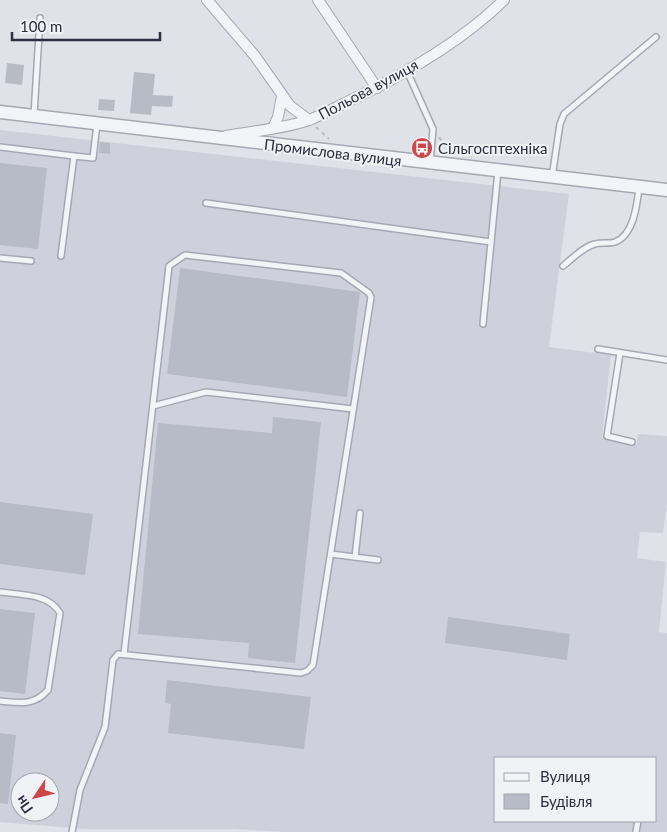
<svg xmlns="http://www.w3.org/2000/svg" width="667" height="832" viewBox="0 0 667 832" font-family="Lato,sans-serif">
<rect width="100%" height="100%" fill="#e0e2e9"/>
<path fill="#ced1db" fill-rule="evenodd" d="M0,130L569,194L549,347L611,355L602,438L637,444L638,434L667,436V505L663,533L640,532L637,558L666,562L659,632L667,633V832H283L233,829H83L0,822ZM496,758H656V821H496ZM20,782H50V812H20Z"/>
<g fill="#b7bbc6">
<polygon points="7,63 24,65 22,85 5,83"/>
<polygon points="134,72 155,74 153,95 173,96 172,107 152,106 151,115 130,113"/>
<polygon points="99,99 115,100 114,111 98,110"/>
<polygon points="100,142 110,143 110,154 99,153"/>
<polygon points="0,163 47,168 38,249 0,245"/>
<polygon points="180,268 360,292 347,397 167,374"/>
<polygon points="273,417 321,422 295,663 248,658 249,643 138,634 158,423 272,433"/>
<polygon points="0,502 93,514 85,575 0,564"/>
<polygon points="0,609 35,613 25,694 0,691"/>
<polygon points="448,617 570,634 567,660 445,643"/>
<polygon points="167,680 311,697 304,749 168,733 171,704 165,703"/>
<polygon points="0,733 16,735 8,804 0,803"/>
</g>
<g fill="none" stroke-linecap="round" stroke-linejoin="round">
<g stroke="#a5a8b3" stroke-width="8">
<g id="service">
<polyline points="407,71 433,129 430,162"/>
<polyline points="34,115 40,18"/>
<polyline points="0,147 74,156"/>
<polyline points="552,177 560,124 564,114 656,37"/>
<polyline points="206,203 491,242"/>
<polyline points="61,256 74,156 93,158 97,124"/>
<polyline points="0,258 31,261"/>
<path d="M563,266C573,258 583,247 595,244C601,242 609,244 615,242C634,235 637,204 639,188"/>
<polyline points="483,324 498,171"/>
<polyline points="598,349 667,360"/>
<polyline points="620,353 607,436 632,442"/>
<polyline points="153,406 206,392 353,409"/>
<polyline points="331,554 378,560"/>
<polyline points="355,557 360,513"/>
<path d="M0,592C21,595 48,593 60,613L48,690C34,706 20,703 0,701"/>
<polyline points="72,832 80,790 105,727 113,660 118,654 301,673 307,671 313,665 371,297 369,293 341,273 185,255 169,266 124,654"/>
<polyline points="636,832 638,821"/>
</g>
</g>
<g stroke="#a5a8b3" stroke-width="12">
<g id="minor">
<polyline points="207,0 255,56 290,106 309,120"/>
<polyline points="318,0 377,88"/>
<polyline points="273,128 278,117 282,96"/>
<path d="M226,136C253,131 283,129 309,120C322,115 335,108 347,102C402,76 460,43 504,0"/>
</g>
</g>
<g stroke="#a5a8b3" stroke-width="15">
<polyline id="tertiary" points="0,112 667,190"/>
</g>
<g stroke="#babdc4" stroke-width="2" stroke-dasharray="4 4" stroke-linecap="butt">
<polyline points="316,127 329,139"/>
<polyline points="439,137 445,145"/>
</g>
<use href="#service" stroke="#f3f4f7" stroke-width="5"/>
<use href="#minor" stroke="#f3f4f7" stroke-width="10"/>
<use href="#tertiary" stroke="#f3f4f7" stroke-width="12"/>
</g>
<defs>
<g id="bus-disc" transform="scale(1.125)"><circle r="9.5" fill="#cc4749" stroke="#f0f2f6"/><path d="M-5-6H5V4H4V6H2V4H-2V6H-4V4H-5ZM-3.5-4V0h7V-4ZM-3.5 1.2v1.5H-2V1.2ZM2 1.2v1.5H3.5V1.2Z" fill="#fff"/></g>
</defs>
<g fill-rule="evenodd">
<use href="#bus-disc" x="422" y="148"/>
</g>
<g text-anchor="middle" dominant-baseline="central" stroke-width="4" stroke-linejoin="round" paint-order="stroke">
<g font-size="15" fill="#292e40" stroke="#f0f2f6">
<text transform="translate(368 89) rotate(-28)">Польова вулиця</text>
<text transform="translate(333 152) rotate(7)">Промислова вулиця</text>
</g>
<g font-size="15" fill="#292e40" stroke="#f0f2f6" text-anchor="start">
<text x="438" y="148">Сільгосптехніка</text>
</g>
</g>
<rect x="494" y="757" width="162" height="65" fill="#f0f2f6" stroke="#a0a4ad"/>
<rect x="504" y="773" width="25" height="8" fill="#f3f4f7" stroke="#a0a4ad"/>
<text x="540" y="782" font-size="15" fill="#292e40">Вулиця</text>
<rect x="504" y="794" width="25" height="15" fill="#b7bbc6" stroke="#a0a4ad"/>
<text x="540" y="807" font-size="15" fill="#292e40">Будівля</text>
<g transform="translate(35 797) rotate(235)"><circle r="24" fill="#f0f2f6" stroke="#a0a4ad"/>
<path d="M0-4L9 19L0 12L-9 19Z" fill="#cc4749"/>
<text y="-8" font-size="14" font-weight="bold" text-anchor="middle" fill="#292e40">Пн</text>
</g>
<path d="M12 32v8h148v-8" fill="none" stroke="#292e40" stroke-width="2.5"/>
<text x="20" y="32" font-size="15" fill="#292e40" stroke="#f0f2f6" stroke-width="4" paint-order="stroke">100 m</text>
</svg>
